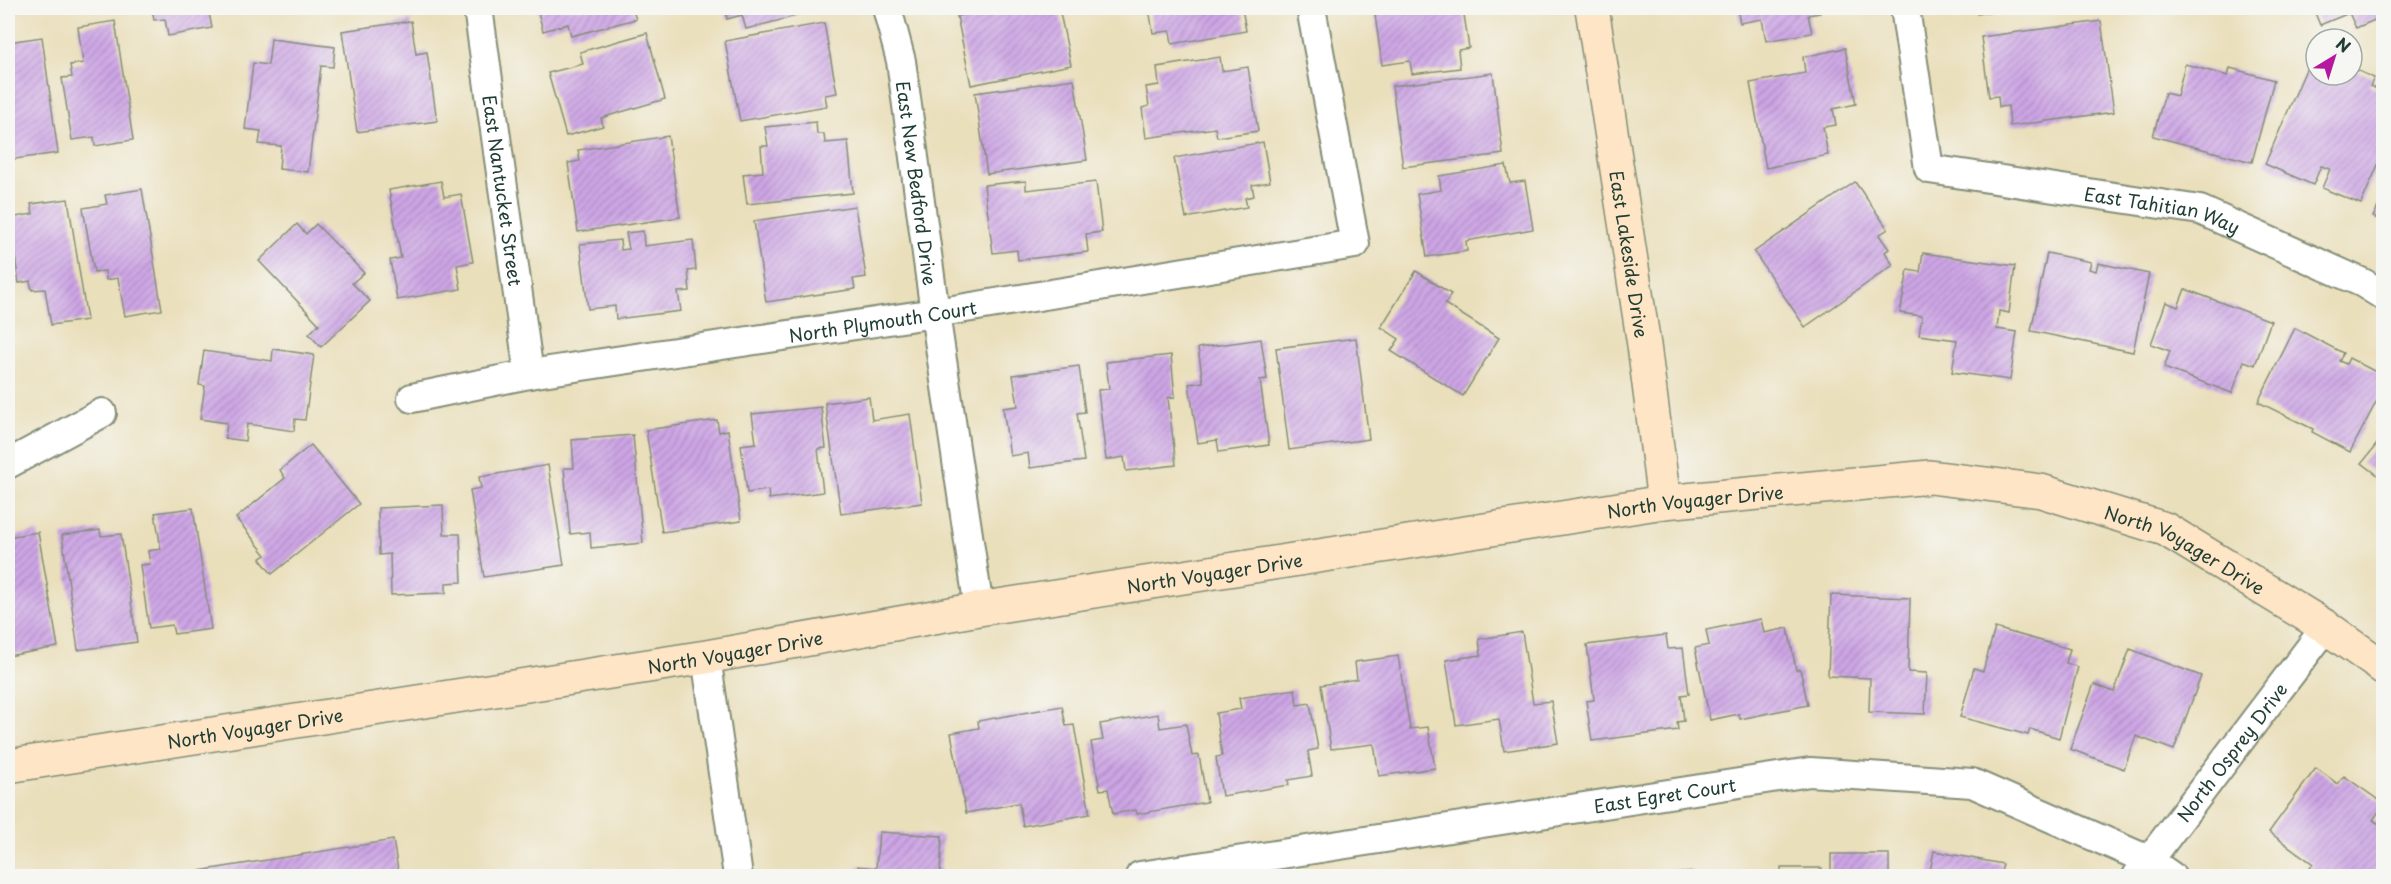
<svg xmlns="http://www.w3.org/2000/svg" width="2391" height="884" viewBox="0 0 2391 884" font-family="'Playpen Sans',sans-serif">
<defs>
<pattern id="building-hatch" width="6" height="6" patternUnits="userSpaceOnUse" patternTransform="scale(1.5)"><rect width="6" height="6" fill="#cea6e6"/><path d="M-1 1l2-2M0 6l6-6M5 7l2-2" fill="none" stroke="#a788bb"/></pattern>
</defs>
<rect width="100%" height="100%" fill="#f6f6f2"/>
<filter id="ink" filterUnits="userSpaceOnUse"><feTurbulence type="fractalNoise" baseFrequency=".0167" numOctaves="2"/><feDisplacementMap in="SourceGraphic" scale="12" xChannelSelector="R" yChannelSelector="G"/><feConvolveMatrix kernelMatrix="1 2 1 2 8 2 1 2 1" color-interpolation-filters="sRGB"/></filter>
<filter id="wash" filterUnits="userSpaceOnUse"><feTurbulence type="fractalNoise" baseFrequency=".008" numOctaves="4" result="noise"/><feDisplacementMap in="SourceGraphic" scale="24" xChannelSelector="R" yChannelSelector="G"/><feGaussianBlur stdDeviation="1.35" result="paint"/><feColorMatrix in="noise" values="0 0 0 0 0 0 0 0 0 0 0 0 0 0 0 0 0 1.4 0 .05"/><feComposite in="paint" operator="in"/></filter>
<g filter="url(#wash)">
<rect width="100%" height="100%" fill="#eadfbb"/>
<g id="blocks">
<g fill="url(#building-hatch)">
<polygon points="152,8 229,8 229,9 209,13 212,28 168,36 165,19 154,20"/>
<polygon points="537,8 632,8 636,19 571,36 568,24 543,31"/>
<polygon points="724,8 794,8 796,16 746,29 742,15 727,19"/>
<polygon points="967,8 1059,8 1071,65 971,85 957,16 969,14"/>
<polygon points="1149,8 1242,8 1246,31 1172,44 1170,31 1153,33"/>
<polygon points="1374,8 1463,8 1469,48 1458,50 1460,68 1412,74 1410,61 1382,65"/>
<polygon points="1737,8 1819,8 1820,13 1808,15 1812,33 1766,41 1762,19 1740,23"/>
<polygon points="1976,8 2012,8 2012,10 1977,14"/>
<polygon points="2313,8 2384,8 2384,16 2356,28 2349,13 2320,25"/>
<polygon points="115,21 133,140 95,146 94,137 72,140 62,78 72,77 70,65 83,63 78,27"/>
<polygon points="411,21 416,54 427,52 437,121 357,132 342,31"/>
<polygon points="2101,21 2114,112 2010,126 2008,106 1999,107 1998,96 1989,97 1981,37"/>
<polygon points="824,23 837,93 825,95 827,106 740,121 725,41"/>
<polygon points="647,33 665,99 601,118 603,126 566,136 548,73 583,64 580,52"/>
<polygon points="42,37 58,153 8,160 8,42"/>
<polygon points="271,39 335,47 333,67 321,66 308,172 279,169 281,146 259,144 261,131 245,129 253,63 268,65"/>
<polygon points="1845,48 1856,104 1833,109 1836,125 1823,127 1828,155 1766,168 1750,83 1805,73 1803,57"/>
<polygon points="2314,51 2316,52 2316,75 2352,75 2352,68 2374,78 2370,86 2384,92 2384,151 2361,204 2322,188 2330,169 2321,166 2313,185 2265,164"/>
<polygon points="1220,57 1222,71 1248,67 1258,131 1217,137 1215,128 1146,138 1142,108 1149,106 1146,87 1159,85 1157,67"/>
<polygon points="2185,64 2228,76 2230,68 2274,80 2252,162 2153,136 2165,93 2177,96"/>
<polygon points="1493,73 1503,154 1403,167 1392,86"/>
<polygon points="1074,79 1087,160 987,174 975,93"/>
<polygon points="816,122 817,134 824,134 825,143 848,141 853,193 747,204 743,174 763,172 761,146 768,146 765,127"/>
<polygon points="668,136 680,217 578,232 568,163 580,161 578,150"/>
<polygon points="1263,142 1270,182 1252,185 1254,196 1245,198 1247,207 1186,218 1174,158"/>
<polygon points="1506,165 1510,183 1525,181 1533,229 1466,241 1467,251 1427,257 1417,194 1441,190 1439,176"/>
<polygon points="441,181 444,197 461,194 473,262 457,265 461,289 397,300 390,260 401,258 389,190"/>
<polygon points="1026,181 1026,190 1096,182 1102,232 1086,234 1088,252 1018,260 1017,250 993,253 984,185"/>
<polygon points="1855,182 1888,229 1879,235 1889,249 1885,252 1893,265 1805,327 1754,252"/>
<polygon points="142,189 162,310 125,316 118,278 106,280 105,271 94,272 83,208 107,204 105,195"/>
<polygon points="2384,195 2384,222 2373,217"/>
<polygon points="68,199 87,320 51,325 45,289 32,290 30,281 19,283 9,218 33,214 31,204"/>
<polygon points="855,206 866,277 853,279 855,289 766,302 754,221"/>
<polygon points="297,224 306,234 316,224 364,273 352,283 370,301 321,347 309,334 319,324 259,261"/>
<polygon points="643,231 644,246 693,240 696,270 688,271 690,291 678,292 681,311 616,319 615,306 588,309 580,244 620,240 621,250 629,249 626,233"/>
<polygon points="1923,253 2015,266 2009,313 1999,311 1997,329 2017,332 2010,380 1952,372 1957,340 1919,335 1922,316 1900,313 1908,270 1920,272"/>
<polygon points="2047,253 2091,262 2089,269 2096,271 2098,263 2149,274 2133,352 2031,331"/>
<polygon points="1416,271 1451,294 1445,304 1499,338 1463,396 1391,351 1399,339 1381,327"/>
<polygon points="2185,289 2271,321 2255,365 2244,361 2232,393 2164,368 2170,351 2151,344 2166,302 2178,307"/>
<polygon points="2295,328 2343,353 2339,361 2346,364 2349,358 2384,376 2384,387 2350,452 2312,432 2313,429 2258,402"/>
<polygon points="1356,338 1369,439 1289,450 1276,348"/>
<polygon points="1261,339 1267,379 1260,380 1269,445 1219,452 1217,440 1198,443 1189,384 1203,382 1198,348"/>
<polygon points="273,349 314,355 305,420 295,419 294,431 247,424 245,441 225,438 227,423 200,419 205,386 199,385 204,351 272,361"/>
<polygon points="1171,355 1175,397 1168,398 1176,465 1126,471 1124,457 1106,460 1098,390 1109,389 1106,362"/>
<polygon points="1079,366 1085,412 1077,413 1084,461 1030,468 1028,453 1010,456 1003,408 1018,406 1013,375"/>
<polygon points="869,397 872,420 910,414 922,503 841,514 825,403"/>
<polygon points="821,407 826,448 818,449 823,492 769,499 768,490 747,493 741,445 756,443 752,414"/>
<polygon points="717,420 719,432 728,430 741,521 662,532 646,430"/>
<polygon points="633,435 643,543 591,548 590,532 570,534 564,468 574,468 572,440"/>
<polygon points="2384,435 2384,480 2362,463"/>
<polygon points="311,445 359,504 272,574 260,559 266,555 236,518 285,478 280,470"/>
<polygon points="548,465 564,565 484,577 470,490 481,488 479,477"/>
<polygon points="443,505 444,534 460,534 462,582 446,583 446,593 391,595 390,554 379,555 378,508"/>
<polygon points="193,508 211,629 174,634 172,625 149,628 140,565 150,564 148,551 161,549 155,513"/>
<polygon points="100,530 101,536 121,534 137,642 78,650 62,535"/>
<polygon points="38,532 58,647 8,656 8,537"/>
<polygon points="1831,595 1910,598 1908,672 1927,673 1925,714 1869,712 1870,678 1828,676"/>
<polygon points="1761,619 1764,633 1788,628 1796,670 1800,669 1808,705 1740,719 1739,714 1710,720 1695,648 1709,645 1706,630"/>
<polygon points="1995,628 2070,649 2066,663 2078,667 2059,738 2030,729 2028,735 1960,717 1974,668 1983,671"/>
<polygon points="1522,632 1533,703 1551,701 1558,743 1504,751 1499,719 1456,725 1446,660 1481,655 1479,639"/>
<polygon points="1666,635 1668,649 1683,648 1689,694 1681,695 1684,721 1677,722 1678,730 1592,741 1586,701 1594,700 1587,645"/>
<polygon points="2130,649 2201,676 2174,750 2136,736 2124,769 2070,749 2094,684 2114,692"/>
<polygon points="1398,656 1410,729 1428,727 1435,768 1379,776 1374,744 1331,749 1321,685 1357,679 1355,662"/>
<polygon points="1295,689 1297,705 1310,703 1318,749 1308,751 1312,776 1288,780 1289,785 1222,796 1216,757 1222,756 1216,713 1241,709 1239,698"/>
<polygon points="1062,706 1066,726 1074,725 1090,814 1023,826 1019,803 966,813 951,733 979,728 978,721"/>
<polygon points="1158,714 1160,728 1186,724 1192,756 1199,755 1207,802 1137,814 1136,810 1113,814 1108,789 1100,790 1091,742 1103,740 1100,724"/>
<polygon points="2316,768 2338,784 2344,776 2384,804 2373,820 2384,827 2384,864 2374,876 2310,876 2306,874 2313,864 2269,832"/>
<polygon points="879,832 942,836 940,876 857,876 858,866 876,868"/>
<polygon points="393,840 399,876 193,876 193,872"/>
<polygon points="1934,851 2003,864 2000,876 1929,876"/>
<rect x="1831" y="854" width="58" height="22"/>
<polygon points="1781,868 1822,868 1821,876 1781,876"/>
<polygon points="1693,872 1694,876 1673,876 1673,874"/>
</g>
</g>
</g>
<g filter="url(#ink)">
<use href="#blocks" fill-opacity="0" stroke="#848e78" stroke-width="1.5"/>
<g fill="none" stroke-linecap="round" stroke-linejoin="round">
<g stroke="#848e78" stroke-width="32">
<g id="street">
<path id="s1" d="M478,8L529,374"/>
<path id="s2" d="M887,8L901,61L935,313L979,609"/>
<path id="s3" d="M1905,8L1929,169L2200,210L2363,283L2384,296"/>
<path id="s4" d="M412,398L529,374L935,313L1355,244L1311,8"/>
<polyline points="8,464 102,413"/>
<polyline points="706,657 738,876"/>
<path id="s5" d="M1140,876L1810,772L1972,783L2148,860L2171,876"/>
<path id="s6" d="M2137,876L2326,627"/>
</g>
</g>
<g stroke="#848e78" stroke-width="36">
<g id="secondary">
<path id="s7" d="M1592,8L1644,345L1664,502"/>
<path id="s8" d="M8,766L706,657L979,609L1664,502L1930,477L2041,491L2165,529L2326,627L2384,668"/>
</g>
</g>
<use href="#street" stroke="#fff" stroke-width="28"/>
<use href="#secondary" stroke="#fde5c5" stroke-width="33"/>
</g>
</g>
<g text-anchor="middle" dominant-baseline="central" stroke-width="4.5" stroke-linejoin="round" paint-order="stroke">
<g font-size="18" fill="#1f3d34" stroke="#f6f6f2">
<text stroke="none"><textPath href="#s2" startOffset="178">East New Bedford Drive</textPath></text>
<text stroke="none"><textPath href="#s1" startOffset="184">East Nantucket Street</textPath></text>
<text stroke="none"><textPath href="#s3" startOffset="400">East Tahitian Way</textPath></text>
<text stroke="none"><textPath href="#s7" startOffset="249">East Lakeside Drive</textPath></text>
<text stroke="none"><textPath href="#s4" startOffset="477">North Plymouth Court</textPath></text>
<text stroke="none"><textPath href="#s8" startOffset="1708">North Voyager Drive</textPath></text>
<text stroke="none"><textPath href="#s8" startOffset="2212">North Voyager Drive</textPath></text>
<text stroke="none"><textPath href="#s8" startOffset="1222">North Voyager Drive</textPath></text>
<text stroke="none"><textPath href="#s8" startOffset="736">North Voyager Drive</textPath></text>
<text stroke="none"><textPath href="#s8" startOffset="250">North Voyager Drive</textPath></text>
<text stroke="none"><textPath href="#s6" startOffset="156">North Osprey Drive</textPath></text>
<text stroke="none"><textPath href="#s5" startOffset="531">East Egret Court</textPath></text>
</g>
</g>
<rect width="2391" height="884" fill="none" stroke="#f6f6f2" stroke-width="30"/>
<g transform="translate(2334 57) rotate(38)"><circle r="28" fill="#f6f6f2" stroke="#a0aca6" stroke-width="1.5"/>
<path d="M0-4.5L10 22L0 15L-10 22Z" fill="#b5179e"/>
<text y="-9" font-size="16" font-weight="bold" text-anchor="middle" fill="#1f3d34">N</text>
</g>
</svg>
